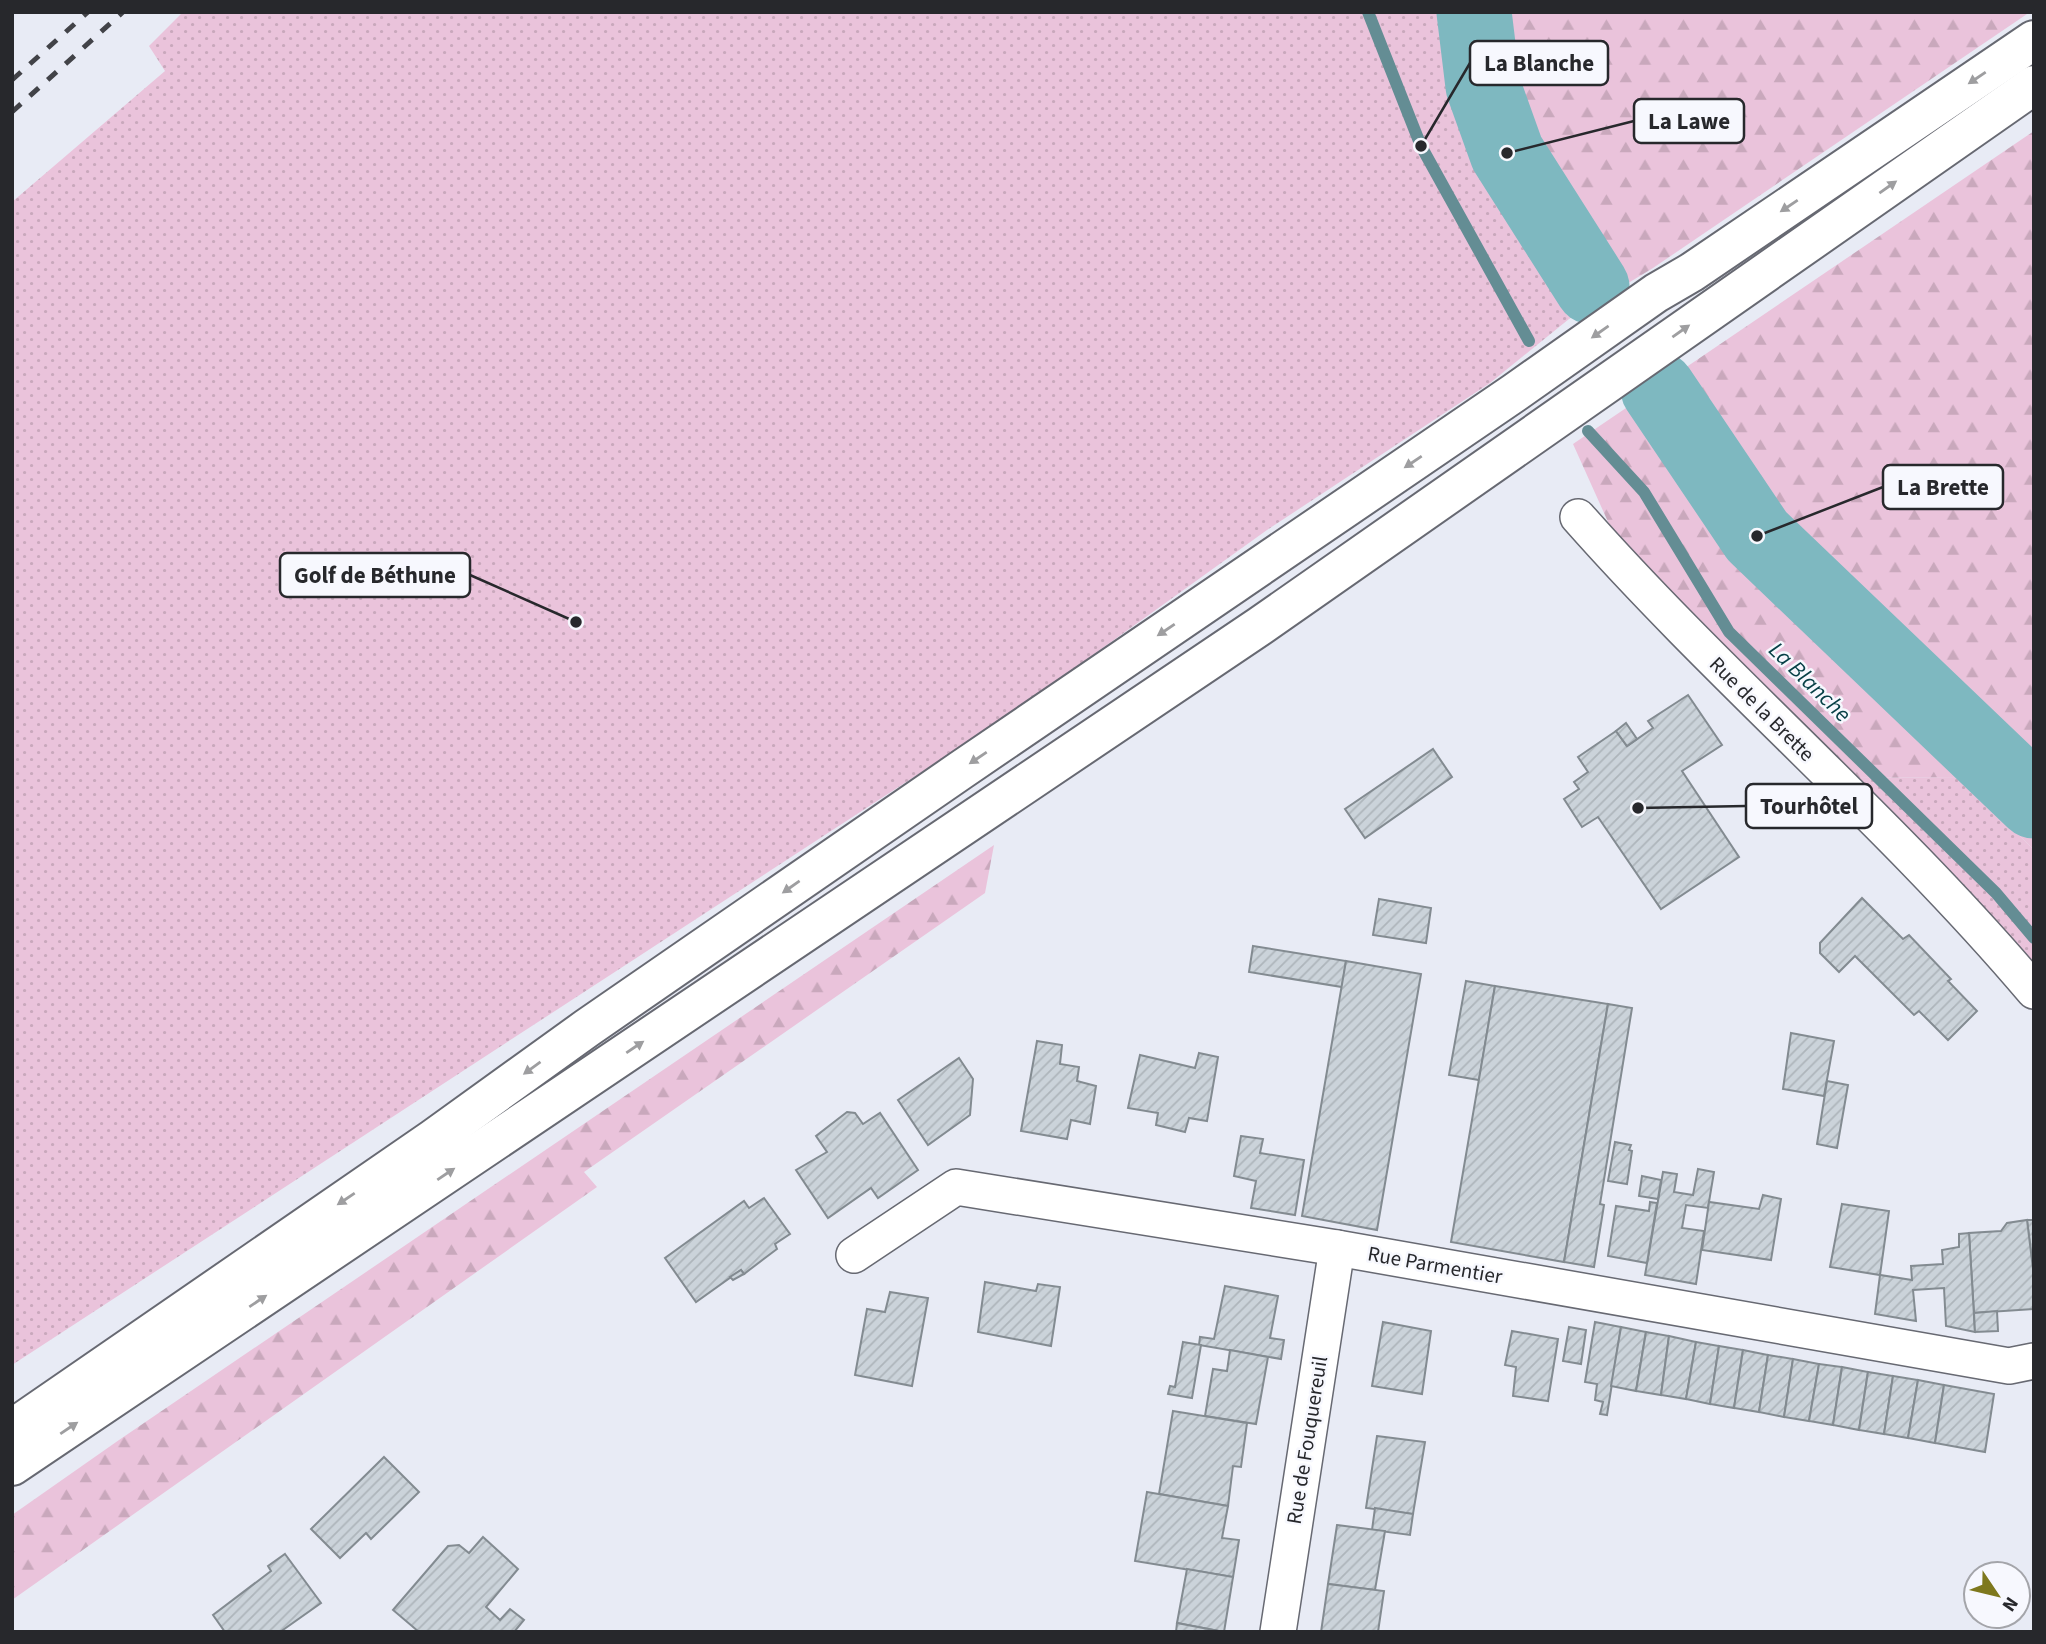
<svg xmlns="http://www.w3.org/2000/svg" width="2046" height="1644" viewBox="0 0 2046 1644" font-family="'Source Sans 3',sans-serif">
<defs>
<pattern id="grass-dots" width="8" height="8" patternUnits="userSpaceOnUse" patternTransform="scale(1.75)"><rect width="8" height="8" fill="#eac3db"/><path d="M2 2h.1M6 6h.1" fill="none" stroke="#c9a8bc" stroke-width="1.8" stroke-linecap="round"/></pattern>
<pattern id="forest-firs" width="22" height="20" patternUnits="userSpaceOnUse" patternTransform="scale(1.75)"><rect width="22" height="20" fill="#eac3db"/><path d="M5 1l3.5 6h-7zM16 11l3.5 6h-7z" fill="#c9a8bc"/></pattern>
<pattern id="building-hatch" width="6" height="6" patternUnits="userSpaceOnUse" patternTransform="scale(1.75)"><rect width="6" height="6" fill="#cbd3da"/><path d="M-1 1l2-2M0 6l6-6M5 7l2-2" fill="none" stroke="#aeb5bb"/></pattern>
</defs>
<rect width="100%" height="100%" fill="#e8ebf5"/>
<g fill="url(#grass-dots)">
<polygon points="183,12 1443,12 1472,147 1569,319 1490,383 1267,530 1012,713 12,1365 12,202 165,71 149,46"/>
<polygon points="1961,777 2034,850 2034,972 1852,778"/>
</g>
<g fill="url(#forest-firs)">
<polygon points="1443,12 2030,12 1653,268 1569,319 1472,147"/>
<polygon points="2034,131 2034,850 1961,777 1852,778 1693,622 1609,524 1573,444"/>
<polygon points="994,845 985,893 584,1172 597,1187 12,1600 12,1515 119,1440"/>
</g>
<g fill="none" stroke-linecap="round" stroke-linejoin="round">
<g stroke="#648d94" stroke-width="12">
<polyline points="1368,12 1421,146 1529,341"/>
<polyline points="1588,431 1644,492 1729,632 1996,893 2034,938"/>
</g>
<g stroke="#7eb8c0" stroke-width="75">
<polyline points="1474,12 1483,86 1507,153 1592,287"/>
<polyline points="1658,389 1757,536 2034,801"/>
</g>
</g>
<g fill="url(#building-hatch)" stroke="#838b91" stroke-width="2">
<polygon points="1688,695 1722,745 1682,771 1739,857 1661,909 1598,817 1582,827 1564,799 1579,789 1574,782 1588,772 1578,757 1616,731 1627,746 1653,728 1648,721"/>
<polygon points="1626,723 1637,739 1627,746 1616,731"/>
<polygon points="1433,749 1452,777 1365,838 1345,809"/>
<polygon points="1862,898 1903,939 1909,935 1951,979 1948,981 1977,1011 1948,1040 1919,1011 1914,1015 1855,956 1839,972 1820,953 1820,943"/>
<polygon points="1379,899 1431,908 1426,943 1373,935"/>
<polygon points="1253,946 1346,961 1342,987 1249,972"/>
<polygon points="1346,961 1421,974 1377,1230 1302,1216"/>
<polygon points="1466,981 1495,986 1479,1080 1449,1075"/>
<polygon points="1495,986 1608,1004 1564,1262 1451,1242"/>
<polygon points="1608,1004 1632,1008 1600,1204 1604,1205 1594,1267 1564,1262"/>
<polygon points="1791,1033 1834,1041 1824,1096 1783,1089"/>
<polygon points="1037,1041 1062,1045 1060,1064 1079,1067 1077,1081 1096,1086 1090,1124 1071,1120 1067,1139 1021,1131"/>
<polygon points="1199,1053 1218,1057 1207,1121 1189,1118 1185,1132 1156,1125 1158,1113 1128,1108 1140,1055 1195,1068"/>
<polygon points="959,1058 973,1079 970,1115 928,1145 898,1100"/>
<polygon points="1827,1081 1848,1085 1837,1148 1817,1144"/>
<polygon points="847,1112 855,1113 863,1124 880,1113 918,1170 878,1198 871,1188 828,1218 796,1170 827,1152 816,1136"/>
<polygon points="1241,1136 1263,1139 1260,1153 1304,1160 1295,1215 1251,1208 1256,1181 1234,1176"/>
<polygon points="1615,1142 1631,1145 1629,1150 1632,1151 1627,1184 1608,1181"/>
<polygon points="1698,1169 1714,1172 1708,1208 1686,1205 1682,1228 1704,1231 1696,1284 1645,1275 1663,1172 1677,1174 1674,1192 1693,1195"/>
<polygon points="1642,1176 1661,1180 1658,1199 1639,1196"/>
<polygon points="1763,1195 1781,1199 1771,1260 1702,1250 1709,1202 1759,1209"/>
<polygon points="764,1198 790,1234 775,1244 777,1249 744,1274 741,1270 696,1302 665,1258 744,1201 749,1208"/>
<polygon points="1650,1202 1657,1203 1647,1263 1608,1256 1616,1206 1649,1211"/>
<polygon points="1842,1204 1889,1211 1880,1275 1830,1267"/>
<polygon points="2027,1220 2034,1220 2034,1277"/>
<polygon points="2027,1220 2034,1277 2034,1309 1974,1313 1969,1233 2001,1231 2007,1223"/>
<polygon points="1969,1233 1975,1332 1946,1326 1944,1288 1913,1290 1916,1321 1875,1314 1880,1275 1912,1280 1911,1266 1943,1264 1942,1250 1959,1247 1959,1234"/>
<polygon points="741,1270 744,1274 733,1280 730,1277"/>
<polygon points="985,1282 1036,1291 1038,1284 1060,1287 1051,1346 978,1332"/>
<polygon points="1225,1286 1278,1296 1270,1338 1284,1340 1281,1359 1199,1345 1200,1337 1214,1339"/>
<polygon points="890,1292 928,1298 912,1386 855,1375 867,1309 885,1312"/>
<polygon points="1997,1311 1998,1331 1975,1332 1974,1313"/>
<polygon points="1383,1322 1431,1331 1422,1394 1372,1386"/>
<polygon points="1595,1322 1621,1327 1607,1415 1600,1414 1603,1402 1595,1400 1597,1384 1585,1382"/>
<polygon points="1569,1327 1586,1330 1581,1364 1563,1361"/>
<polygon points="1621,1327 1646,1332 1636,1391 1611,1386"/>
<polygon points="1512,1331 1558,1339 1548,1401 1513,1396 1516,1367 1505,1365"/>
<polygon points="1646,1332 1669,1336 1661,1395 1636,1391"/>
<polygon points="1669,1336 1696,1342 1686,1399 1661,1395"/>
<polygon points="1183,1342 1201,1345 1192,1398 1168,1394 1170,1386 1175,1387"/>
<polygon points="1696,1342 1719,1346 1710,1404 1686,1399"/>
<polygon points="1719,1346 1743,1350 1734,1408 1710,1404"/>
<polygon points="1230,1350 1268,1357 1256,1424 1205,1416 1213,1369 1227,1371"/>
<polygon points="1743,1350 1768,1355 1759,1412 1734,1408"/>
<polygon points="1768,1355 1793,1359 1784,1417 1759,1412"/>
<polygon points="1793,1359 1819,1364 1809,1421 1784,1417"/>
<polygon points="1819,1364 1842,1367 1833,1425 1809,1421"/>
<polygon points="1842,1367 1868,1372 1859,1430 1833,1425"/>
<polygon points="1868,1372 1893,1376 1884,1434 1859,1430"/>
<polygon points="1893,1376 1918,1380 1908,1438 1884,1434"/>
<polygon points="1918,1380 1944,1385 1935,1443 1908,1438"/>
<polygon points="1944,1385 1994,1394 1985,1452 1935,1443"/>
<polygon points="1173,1411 1247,1423 1241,1467 1233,1466 1228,1506 1159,1494"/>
<polygon points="1377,1436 1425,1442 1413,1514 1366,1508"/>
<polygon points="384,1457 419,1492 371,1539 366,1533 340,1558 311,1529"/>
<polygon points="1147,1492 1228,1506 1222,1538 1239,1540 1233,1577 1135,1561"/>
<polygon points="1375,1508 1413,1514 1410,1535 1372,1530"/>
<polygon points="1337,1525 1385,1531 1375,1590 1328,1584"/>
<polygon points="483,1537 518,1569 486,1607 500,1620 510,1609 524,1620 514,1632 419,1632 393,1610 448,1546 459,1545 469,1553"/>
<polygon points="285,1554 321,1603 280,1632 225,1632 213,1615 271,1571 268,1566"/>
<polygon points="1187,1569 1233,1577 1224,1632 1177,1623"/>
<polygon points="1328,1584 1384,1591 1378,1632 1321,1632"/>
<polygon points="1177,1623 1224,1632 1176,1632"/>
</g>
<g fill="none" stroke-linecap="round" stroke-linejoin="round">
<g stroke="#676972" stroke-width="38">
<g id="street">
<path d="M1578,517C1723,681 1892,823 2034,991"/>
<polyline points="854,1255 956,1187 1337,1248 2009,1366 2034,1361"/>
<polyline points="1278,1632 1337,1248"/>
</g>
</g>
<g stroke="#676972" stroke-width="42">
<g id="primary">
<polyline points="12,1429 433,1139 587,1028 961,770 1514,393 1656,293 1692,272 2034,40"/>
<polyline points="12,1466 1260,626 2034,85"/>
</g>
</g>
<use href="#street" stroke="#fff" stroke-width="35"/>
<use href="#primary" stroke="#fff" stroke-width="38"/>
<g stroke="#424348" stroke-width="5" stroke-dasharray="12 12" stroke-linecap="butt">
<polyline points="12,80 88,12"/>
<polyline points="12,112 123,12"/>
</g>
</g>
<defs><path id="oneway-solid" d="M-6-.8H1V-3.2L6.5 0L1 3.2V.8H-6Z" transform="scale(1.75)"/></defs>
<g fill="#9e9ea0">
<use href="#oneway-solid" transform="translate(1977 78) rotate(146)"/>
<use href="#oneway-solid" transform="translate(1888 187) rotate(-35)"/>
<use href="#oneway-solid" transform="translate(1789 206) rotate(146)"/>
<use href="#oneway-solid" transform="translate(1681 331) rotate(-35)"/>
<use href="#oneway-solid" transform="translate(1600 332) rotate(145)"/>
<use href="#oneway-solid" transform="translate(1413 462) rotate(146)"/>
<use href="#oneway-solid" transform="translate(1166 630) rotate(146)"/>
<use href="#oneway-solid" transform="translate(978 758) rotate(146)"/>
<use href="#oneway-solid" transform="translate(791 887) rotate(145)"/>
<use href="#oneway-solid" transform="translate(635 1047) rotate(-34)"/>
<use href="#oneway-solid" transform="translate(532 1068) rotate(144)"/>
<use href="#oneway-solid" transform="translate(446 1174) rotate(-34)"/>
<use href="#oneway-solid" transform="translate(346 1199) rotate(146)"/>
<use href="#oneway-solid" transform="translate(258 1301) rotate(-34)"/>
<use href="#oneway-solid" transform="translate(69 1428) rotate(-34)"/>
</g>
<g text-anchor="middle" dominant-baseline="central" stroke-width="5" stroke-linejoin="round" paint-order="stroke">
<g font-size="21" fill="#27282c" stroke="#f7f8fe">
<text transform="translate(1762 709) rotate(45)">Rue de la Brette</text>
<text transform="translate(1435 1265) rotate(10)">Rue Parmentier</text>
<text transform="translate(1307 1440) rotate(-81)">Rue de Fouquereuil</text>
</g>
<g font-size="23" font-style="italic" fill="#084047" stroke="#f7f8fe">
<text transform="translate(1810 682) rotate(44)">La Blanche</text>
</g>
</g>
<path fill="none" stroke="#27282c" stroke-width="2.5" d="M1421 146L1470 63M1507 153L1634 121M1757 536L1883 487M576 622L470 575M1638 808L1746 806"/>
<g fill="#27282c" stroke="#f7f8fe" stroke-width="2.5">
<circle cx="1421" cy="146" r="7"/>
<circle cx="1507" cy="153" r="7"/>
<circle cx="1757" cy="536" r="7"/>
<circle cx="576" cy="622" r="7"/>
<circle cx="1638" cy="808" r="7"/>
</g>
<g fill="#f7f8fe" stroke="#27282c" stroke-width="2.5">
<rect x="1470" y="41" width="138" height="44" rx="7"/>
<rect x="1634" y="99" width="110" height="44" rx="7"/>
<rect x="1883" y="465" width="120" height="44" rx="7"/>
<rect x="280" y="553" width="190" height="44" rx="7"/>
<rect x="1746" y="784" width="126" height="44" rx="7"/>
</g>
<g font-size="23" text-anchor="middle" font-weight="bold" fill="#27282c">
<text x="1539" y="71">La Blanche</text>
<text x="1689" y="129">La Lawe</text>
<text x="1943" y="495">La Brette</text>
<text x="375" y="583">Golf de Béthune</text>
<text x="1809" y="814">Tourhôtel</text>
</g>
<rect width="2046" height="1644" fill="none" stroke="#27282c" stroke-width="28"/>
<g transform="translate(1997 1595) rotate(125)"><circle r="33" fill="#f7f8fe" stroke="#a4a5aa" stroke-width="2"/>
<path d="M0-5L12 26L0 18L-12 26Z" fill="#7e781d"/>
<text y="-10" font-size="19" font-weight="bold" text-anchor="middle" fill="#27282c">N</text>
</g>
</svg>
